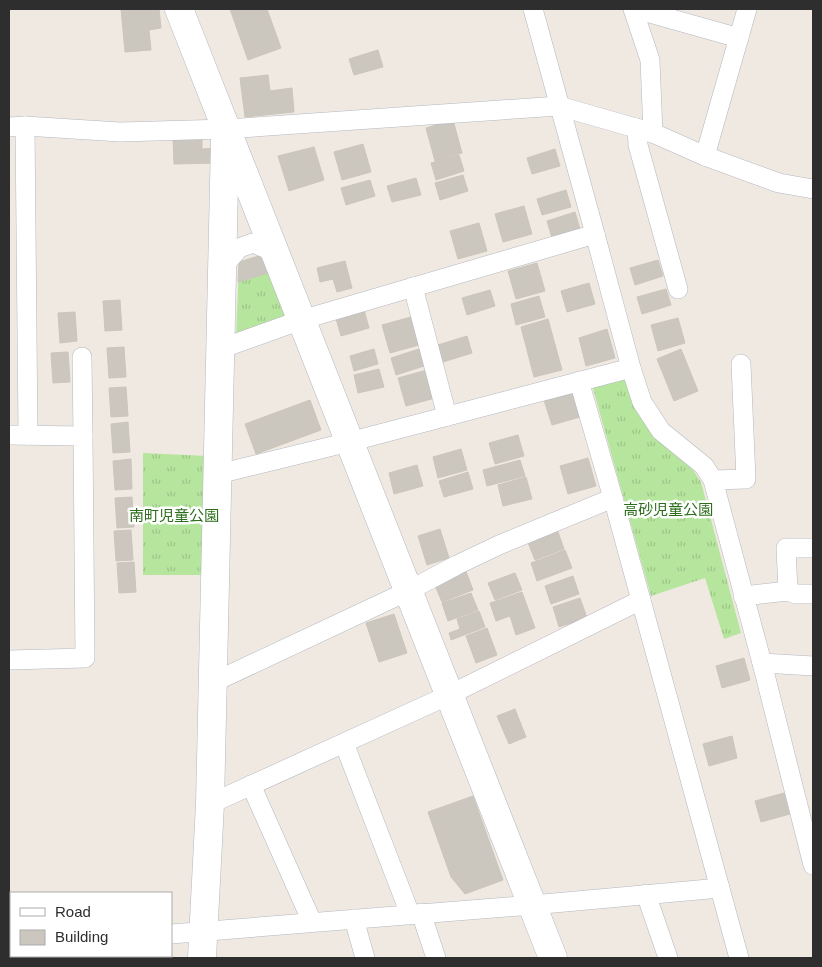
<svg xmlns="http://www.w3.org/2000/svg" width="822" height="967" viewBox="0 0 822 967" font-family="Helvetica,'Noto Sans JP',sans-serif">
<defs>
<pattern id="grass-tufts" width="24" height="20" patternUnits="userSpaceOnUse" patternTransform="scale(1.25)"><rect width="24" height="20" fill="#b6e59e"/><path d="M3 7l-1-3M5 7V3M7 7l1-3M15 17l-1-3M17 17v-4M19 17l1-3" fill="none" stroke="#9dc588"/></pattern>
</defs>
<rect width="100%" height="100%" fill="#efe9e1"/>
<g fill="url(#grass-tufts)">
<polygon points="262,255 287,321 236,339 239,262"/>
<polygon points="625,373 649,425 693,470 701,482 741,633 724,639 705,578 651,596 592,385"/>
<polygon points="143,453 207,456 204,575 143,575"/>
</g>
<g fill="#cbc7bf" stroke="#cbc5ba">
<polygon points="121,9 159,9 161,28 149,30 151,50 125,52"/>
<polygon points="230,9 267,9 281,48 248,60"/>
<polygon points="378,50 383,67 354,75 349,59"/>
<polygon points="268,75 270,91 292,88 294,112 245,117 240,78"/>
<polygon points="453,120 462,153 435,161 426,128"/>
<polygon points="202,136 202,149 217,148 218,163 174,164 173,137"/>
<polygon points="363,144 371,172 342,180 334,152"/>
<polygon points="314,147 324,180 289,191 278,156"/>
<polygon points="555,149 560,166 532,174 527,158"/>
<polygon points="459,155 464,171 436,180 431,163"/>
<polygon points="463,175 468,191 440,200 435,183"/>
<polygon points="416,178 421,195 392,202 387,186"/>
<polygon points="370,180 375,196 346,205 341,188"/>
<polygon points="566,190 571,207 542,215 537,199"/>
<polygon points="524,206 532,234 503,242 495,214"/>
<polygon points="575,212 580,229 552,238 547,221"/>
<polygon points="479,223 487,251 458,259 450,231"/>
<polygon points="262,255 269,273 238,282 239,262"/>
<polygon points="658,260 663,276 635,285 630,268"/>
<polygon points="345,261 352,288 337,292 333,279 320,282 317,268"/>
<polygon points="537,263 545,291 516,299 508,271"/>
<polygon points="589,283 595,304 567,312 561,291"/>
<polygon points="666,289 671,305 642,314 637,297"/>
<polygon points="490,290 495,306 467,315 462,298"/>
<polygon points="539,296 545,317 516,325 511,304"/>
<polygon points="120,300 122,330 105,331 103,301"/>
<polygon points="363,306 369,328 341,336 335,315"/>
<polygon points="75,312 77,341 60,343 58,313"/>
<polygon points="411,317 419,345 390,353 382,325"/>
<polygon points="678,318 685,343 658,351 651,325"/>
<polygon points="548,319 562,370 534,377 521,327"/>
<polygon points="607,329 615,358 586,366 579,338"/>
<polygon points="467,336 472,353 443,362 438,345"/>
<polygon points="124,347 126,377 109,378 107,348"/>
<polygon points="374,349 378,364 354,371 350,356"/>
<polygon points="419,349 424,366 396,375 391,358"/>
<polygon points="681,349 698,391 674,401 657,359"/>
<polygon points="68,352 70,382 53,383 51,353"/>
<polygon points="379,369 384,387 358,393 354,375"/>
<polygon points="427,370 435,398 406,406 398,378"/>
<polygon points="126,387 128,416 111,417 109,388"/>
<polygon points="572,389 580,417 552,425 543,397"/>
<polygon points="310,400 321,430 256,454 245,424"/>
<polygon points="128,422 130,452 113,453 111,424"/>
<polygon points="518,435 524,456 495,464 489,443"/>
<polygon points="461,449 467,470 438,478 433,457"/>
<polygon points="588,458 596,486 568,494 560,466"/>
<polygon points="131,459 132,489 115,490 113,461"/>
<polygon points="520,460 525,476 487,486 483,470"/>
<polygon points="417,465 423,486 394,494 389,473"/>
<polygon points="468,472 473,489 444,497 439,481"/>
<polygon points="526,477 532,499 503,506 498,485"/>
<polygon points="132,497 134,527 117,528 115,498"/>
<polygon points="440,529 449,558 427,565 418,536"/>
<polygon points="557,529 564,549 535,560 527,540"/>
<polygon points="131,530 133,560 116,561 114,531"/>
<polygon points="565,550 572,568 537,581 531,563"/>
<polygon points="134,562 136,592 119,593 117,563"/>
<polygon points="465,569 473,590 442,602 433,581"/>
<polygon points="515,573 522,590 495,600 488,583"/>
<polygon points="573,576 579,594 551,604 545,586"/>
<polygon points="522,592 535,628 516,635 510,616 496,621 490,603"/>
<polygon points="471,593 478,610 448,621 442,603"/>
<polygon points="580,598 587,618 559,627 553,607"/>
<polygon points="479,611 485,627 451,640 449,633 460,629 457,619"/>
<polygon points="394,614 407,653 379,662 366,623"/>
<polygon points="487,628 497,655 476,663 466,636"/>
<polygon points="744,658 750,680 722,688 716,666"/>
<polygon points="515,709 526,737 509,744 497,716"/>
<polygon points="732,736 737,758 709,766 703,744"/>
<polygon points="784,793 790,814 761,822 755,801"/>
<polygon points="473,796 503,880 465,894 451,877 428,812"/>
</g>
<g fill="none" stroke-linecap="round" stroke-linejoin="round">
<g stroke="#b4b7c1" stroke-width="20">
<g id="street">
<polyline points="533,9 595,234 631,368 642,402 661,431 704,466 713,480 762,663 813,865"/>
<polyline points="633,9 650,60 653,133"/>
<polyline points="636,9 739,38"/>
<polyline points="25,126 28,435"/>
<polyline points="9,127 25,126 120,132 226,129 559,106 653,133 705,156 779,183 813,189"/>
<polyline points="637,128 638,145 678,289"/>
<polyline points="705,156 747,9"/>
<polyline points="222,268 239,248 253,243 274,252"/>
<polyline points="413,287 447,416"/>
<polyline points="220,349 301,320 595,234"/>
<polyline points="82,357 83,436"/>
<polyline points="579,381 613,498 739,958"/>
<polyline points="9,435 83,436 85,658 9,660"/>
<polyline points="218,474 349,442 631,368"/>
<polyline points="713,480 746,479 741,364"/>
<polyline points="788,591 796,594 813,594"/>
<polyline points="743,596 788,591 786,548 813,548"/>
<polyline points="762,663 813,666"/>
<polyline points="212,683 408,591 457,565 499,545 613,498"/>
<polyline points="344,743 410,914"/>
<polyline points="251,785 312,922"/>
<polyline points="210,804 449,695 641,600"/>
<polyline points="646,894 668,958"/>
<polyline points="421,913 436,958"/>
<polyline points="354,919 365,958"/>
<polyline points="171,934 532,905 720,888"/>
<polyline points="9,948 11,948"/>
</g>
</g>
<g stroke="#b4b7c1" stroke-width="29">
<g id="secondary">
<polyline points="179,9 553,958"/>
<polyline points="202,958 210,804 225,140"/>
</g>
</g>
<use href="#street" stroke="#fff" stroke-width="19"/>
<use href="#secondary" stroke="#fff" stroke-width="28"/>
</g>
<g text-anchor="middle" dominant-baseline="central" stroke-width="5" stroke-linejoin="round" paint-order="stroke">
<g font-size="15" fill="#2c6e1b" stroke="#fff">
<text x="668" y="509">高砂児童公園</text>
<text x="174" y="515">南町児童公園</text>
</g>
</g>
<rect width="822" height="967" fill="none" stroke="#2e2e2e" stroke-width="20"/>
<rect x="10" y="892" width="162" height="65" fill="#ffffff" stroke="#ababab"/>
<rect x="20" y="908" width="25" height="8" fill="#ffffff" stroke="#ababab"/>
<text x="55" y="917" font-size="15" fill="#2e2e2e">Road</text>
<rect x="20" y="930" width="25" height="15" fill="#cbc7bf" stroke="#ababab"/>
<text x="55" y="942" font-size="15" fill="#2e2e2e">Building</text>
</svg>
